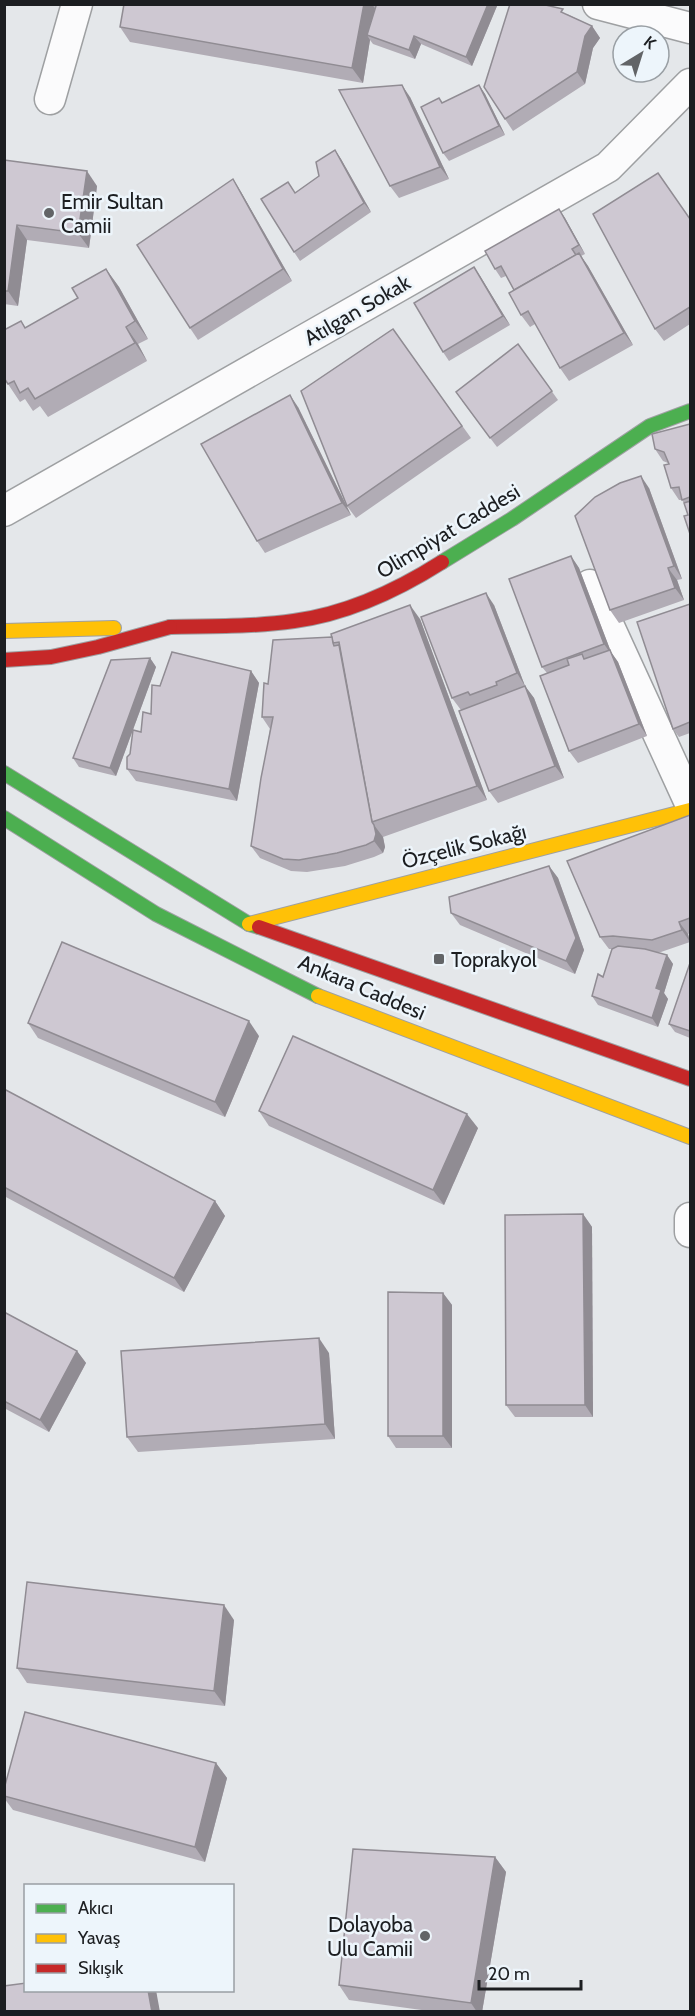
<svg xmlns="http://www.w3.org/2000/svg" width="695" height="2016" viewBox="0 0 695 2016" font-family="Cabin,sans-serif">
<rect width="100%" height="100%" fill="#e4e7ea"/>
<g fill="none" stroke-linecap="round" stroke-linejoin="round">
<g stroke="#9ea0a2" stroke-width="33">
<g id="street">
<polyline points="598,4 690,28"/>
<polyline points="50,99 77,4"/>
<polyline points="4,511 608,167 690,84"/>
<polyline points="590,585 690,803"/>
<polyline points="690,1218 690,1232"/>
</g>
</g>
<g stroke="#9ea0a2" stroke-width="16">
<g id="fast">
<polyline points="442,562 512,519 650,426 690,411"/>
<polyline points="4,773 249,924 259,927"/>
<polyline points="4,818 156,914 318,996"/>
</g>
</g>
<g stroke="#9ea0a2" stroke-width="16">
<g id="slow">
<polyline points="4,631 114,628"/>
<polyline points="249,924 690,810"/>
<polyline points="318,996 690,1137"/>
</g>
</g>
<g stroke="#9ea0a2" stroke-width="16">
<g id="jam">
<path d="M170,627C211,626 253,627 294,621C346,614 398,590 442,562"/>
<polyline points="4,660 51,657 98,647 170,627"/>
<polyline points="259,927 690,1079"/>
</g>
</g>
<use href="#street" stroke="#fbfbfc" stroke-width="30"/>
<use href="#fast" stroke="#4caf50" stroke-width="14"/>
<use href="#slow" stroke="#ffc107" stroke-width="14"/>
<use href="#jam" stroke="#c62828" stroke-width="14"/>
</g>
<g fill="#b1acb5">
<polygon points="124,4 497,4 497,6 472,66 421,44 415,59 373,44 370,40 363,83 130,42 120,27"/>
<polygon points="567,14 592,26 600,38 593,48 585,84 513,131 505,119"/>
<polygon points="479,85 485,94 505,135 449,161 443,153 439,98 442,103"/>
<polygon points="410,97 449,179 399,198 390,186"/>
<polygon points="335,150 341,159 371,212 300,261 294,252 295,193 319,176"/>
<polygon points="4,160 97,186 89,248 27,240 18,306 4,304"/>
<polygon points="233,179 241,192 292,281 198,340 190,328"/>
<polygon points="559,209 565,218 585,254 581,256 588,266 633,345 569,381 560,368 535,324 530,327 521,315 514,290 506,276 501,278 495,269"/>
<polygon points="690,219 690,324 664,341 655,329"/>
<polygon points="106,269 119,287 148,339 138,344 147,361 48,417 40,406 33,411 25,399 20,402 8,384 21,321 26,328 78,298"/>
<polygon points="480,276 510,325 449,361 443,352"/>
<polygon points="393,329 471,438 356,518 347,506"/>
<polygon points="518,344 558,400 497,447 462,401"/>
<polygon points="298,407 351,515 265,553 257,541"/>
<polygon points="690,424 690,534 688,515 684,503 682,500 679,500 671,488 668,463 663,461 655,449"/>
<polygon points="649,488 682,579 677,580 684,600 619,623 610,610"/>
<polygon points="571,556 579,568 611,652 618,662 647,736 578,763 569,751 547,673 542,667"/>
<polygon points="690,604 690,733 679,737 673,729"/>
<polygon points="494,605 525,686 504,694 525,686 534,698 564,778 498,803 489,791 461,710 452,698"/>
<polygon points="420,619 487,800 383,837 385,847 383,853 374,857 345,866 307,872 291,871 260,858 251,846 270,729 262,717 268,684 332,637"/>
<polygon points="150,658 156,667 116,776 79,767 73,758"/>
<polygon points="251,671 259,683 237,801 136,781 127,769 130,754 141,732 151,714 160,686"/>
<polygon points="690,815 690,933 688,934 690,942 661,952 656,952 667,955 673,964 664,993 668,999 658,1027 598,1005 592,996 603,977 612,949 609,949 600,937"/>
<polygon points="549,866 558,878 584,950 575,974 460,925 451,913"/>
<polygon points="690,963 690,1038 675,1032 669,1024"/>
<polygon points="28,1023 259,1036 225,1117 38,1038"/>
<polygon points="4,1089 215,1201 225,1216 184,1292 4,1196"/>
<polygon points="259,1111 478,1128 444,1205 269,1126"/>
<polygon points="583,1214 592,1227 593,1417 515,1417 506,1405"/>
<polygon points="443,1293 452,1305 452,1448 396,1448 388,1436"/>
<polygon points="4,1312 77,1351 86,1363 49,1432 4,1408"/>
<polygon points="329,1353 335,1439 138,1452 127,1437"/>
<polygon points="234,1620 225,1706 27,1683 17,1668"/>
<polygon points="216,1763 227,1778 205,1862 13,1810 4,1798 4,1789"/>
<polygon points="495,1857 506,1872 482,2012 436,2012 349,2000 339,1985"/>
</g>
<g fill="#908c93">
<polygon points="364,4 372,4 376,10 367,35 370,40 363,83 352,68"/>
<polygon points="488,4 497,4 497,6 472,66 466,57"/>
<polygon points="592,26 600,38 593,48 585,84 577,72 585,36"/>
<polygon points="414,36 421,44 415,59 409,50"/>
<polygon points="402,85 410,97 449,179 440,167"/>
<polygon points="479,85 485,94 505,135 499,126"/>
<polygon points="335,150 341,159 371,212 364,203"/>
<polygon points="87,171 97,186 89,248 78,233"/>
<polygon points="233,179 241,192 292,281 283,269"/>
<polygon points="559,209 565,218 585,254 579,245"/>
<polygon points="17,225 27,240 18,306 8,291"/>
<polygon points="579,253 588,266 633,345 624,333"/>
<polygon points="474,267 480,276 510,325 503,316"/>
<polygon points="106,269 119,287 148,339 135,321"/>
<polygon points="126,327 138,344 147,361 135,343"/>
<polygon points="290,395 298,407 351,515 342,503"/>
<polygon points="641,476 649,488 682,579 674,566"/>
<polygon points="571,556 579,568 611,652 618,662 647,736 639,724 611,654 604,644"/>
<polygon points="668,568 677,580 684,600 675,588"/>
<polygon points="486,593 494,605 525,686 517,673"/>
<polygon points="410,605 420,619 487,800 477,786"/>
<polygon points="150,658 156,667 116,776 110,768"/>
<polygon points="251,671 259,683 237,801 229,789"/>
<polygon points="525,686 534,698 564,778 555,766"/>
<polygon points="374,825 383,837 385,847 383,853 374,841"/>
<polygon points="549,866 558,878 584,950 575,974 566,961"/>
<polygon points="679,922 688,934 690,942 682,930"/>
<polygon points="667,955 673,964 664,993 668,999 658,1027 652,1018 656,988"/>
<polygon points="249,1021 259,1036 225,1117 215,1102"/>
<polygon points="467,1114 478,1128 444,1205 433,1190"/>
<polygon points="215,1201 225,1216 184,1292 174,1278"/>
<polygon points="583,1214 592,1227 593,1417 585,1405"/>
<polygon points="443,1293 452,1305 452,1448 443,1436"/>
<polygon points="319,1338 329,1353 335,1439 325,1424"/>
<polygon points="77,1351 86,1363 49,1432 40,1420"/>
<polygon points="224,1605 234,1620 225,1706 214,1691"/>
<polygon points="216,1763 227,1778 205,1862 195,1847"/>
<polygon points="495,1857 506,1872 482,2012 477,2012 471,2003"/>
<polygon points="148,1990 156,1990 160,2012 152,2012"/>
</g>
<g fill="#cec8d2" stroke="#908c93" stroke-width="1.5">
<polygon points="124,4 364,4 352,68 120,27"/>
<polygon points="374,4 488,4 466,57 414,36 409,50 367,35 376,6"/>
<polygon points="510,4 541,4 563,9 561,12 592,26 585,36 577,72 505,119 484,87"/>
<polygon points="402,85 440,167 390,186 339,90"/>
<polygon points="479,85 499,126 443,153 421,107 439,98 442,103"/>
<polygon points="335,150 364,203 294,252 261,199 288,182 295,193 319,176 316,162"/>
<polygon points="4,160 87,171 78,233 17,225 8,291 4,291"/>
<polygon points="658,173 690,219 690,307 655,329 593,214"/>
<polygon points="233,179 283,269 190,328 137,245"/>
<polygon points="559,209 579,245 572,249 576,255 514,290 501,266 495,269 485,251"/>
<polygon points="579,253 624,333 560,368 528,311 521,315 509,293"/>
<polygon points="474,267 503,316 443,352 414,303"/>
<polygon points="106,269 135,321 126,327 135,343 35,399 28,388 20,393 14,381 8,384 4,378 4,330 21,321 25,328 78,298 72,288"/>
<polygon points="393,329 462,426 347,506 301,391"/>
<polygon points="518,344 552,391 490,438 456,392"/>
<polygon points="290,395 342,503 257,541 201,444"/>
<polygon points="690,424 690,497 682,500 679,487 671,488 664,465 669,464 664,452 655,449 652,434"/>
<polygon points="641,476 674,566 668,568 675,588 610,610 575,516 595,497 620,483"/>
<polygon points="690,501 690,534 684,516 688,515 684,503"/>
<polygon points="571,556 604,644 542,667 509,579"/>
<polygon points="486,593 517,673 496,682 497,685 470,695 468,692 452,698 421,617"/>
<polygon points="690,604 690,722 673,729 637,622"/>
<polygon points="410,605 477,786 372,822 339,642 333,643 331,634"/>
<polygon points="332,637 333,643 334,646 339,645 372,822 374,825 376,834 374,841 366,845 337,853 299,860 283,859 251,846 261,778 273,717 262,717 264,683 268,684 273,640"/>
<polygon points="610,650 639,724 569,751 540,676 569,665 567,659 582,654 584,659"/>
<polygon points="172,652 251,671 229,789 127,769 127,757 130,754 133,730 141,732 143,712 151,714 152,685 160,686"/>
<polygon points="150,658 110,768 73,758 111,660"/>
<polygon points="525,686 555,766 489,791 459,711"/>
<polygon points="690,815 690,918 679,922 682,930 652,940 613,936 600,937 567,861"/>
<polygon points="549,866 576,938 566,961 451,913 449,897"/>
<polygon points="62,942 249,1021 215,1102 28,1023"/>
<polygon points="618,946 645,949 667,955 656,988 661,990 652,1018 592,996 598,974 603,977 612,949"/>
<polygon points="690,963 690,1031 669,1024"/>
<polygon points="293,1036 467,1114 433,1190 259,1111"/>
<polygon points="4,1089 215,1201 174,1278 4,1187"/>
<polygon points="583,1214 585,1405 506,1405 505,1215"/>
<polygon points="388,1292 443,1293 443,1436 388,1436"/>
<polygon points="4,1312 77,1351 40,1420 4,1401"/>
<polygon points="319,1338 325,1424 127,1437 121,1351"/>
<polygon points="27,1582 224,1605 214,1691 17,1668"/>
<polygon points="25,1712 216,1763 195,1847 4,1796 4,1789"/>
<polygon points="353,1849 495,1857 471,2003 339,1985"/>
<polygon points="26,1983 26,1990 148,1990 152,2012 4,2012 4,1986"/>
</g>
<g fill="#626467" stroke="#edf5fb" stroke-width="2">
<circle cx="49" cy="213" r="6"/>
<rect x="433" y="953" width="12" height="12" rx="3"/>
<circle cx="425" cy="1936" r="6"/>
</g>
<g text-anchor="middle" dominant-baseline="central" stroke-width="5" stroke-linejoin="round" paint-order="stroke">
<g font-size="21" fill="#1c1e21" stroke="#edf5fb" text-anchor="start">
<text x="61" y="201">Emir Sultan<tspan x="61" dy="24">Camii</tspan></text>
<text x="451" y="959">Toprakyol</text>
<text x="413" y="1924" text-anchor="end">Dolayoba<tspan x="413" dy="24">Ulu Camii</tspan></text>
</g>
<g font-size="21" fill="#1c1e21" stroke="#edf5fb">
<text transform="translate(357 310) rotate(-30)">Atılgan Sokak</text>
<text transform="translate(448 531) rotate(-31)">Olimpiyat Caddesi</text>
<text transform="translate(464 846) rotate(-14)">Özçelik Sokağı</text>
<text transform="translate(362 987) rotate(23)">Ankara Caddesi</text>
</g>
</g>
<rect width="695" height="2016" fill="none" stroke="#1c1e21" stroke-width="12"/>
<rect x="24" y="1884" width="210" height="108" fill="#edf5fb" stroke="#999fa4" stroke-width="1.5"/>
<rect x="36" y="1904" width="30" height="9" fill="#4caf50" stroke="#999fa4" stroke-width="1.5"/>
<text x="78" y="1914" font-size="18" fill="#1c1e21">Akıcı</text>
<rect x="36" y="1934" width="30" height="9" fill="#ffc107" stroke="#999fa4" stroke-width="1.5"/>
<text x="78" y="1944" font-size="18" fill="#1c1e21">Yavaş</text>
<rect x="36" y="1964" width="30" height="9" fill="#c62828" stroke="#999fa4" stroke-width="1.5"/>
<text x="78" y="1974" font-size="18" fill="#1c1e21">Sıkışık</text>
<g transform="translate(641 54) rotate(38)"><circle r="28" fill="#edf5fb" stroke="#999fa4" stroke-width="1.5"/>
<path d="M0-4.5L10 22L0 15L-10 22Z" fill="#626467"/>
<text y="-9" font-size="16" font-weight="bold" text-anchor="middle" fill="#1c1e21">K</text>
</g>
<path d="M479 1980v9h102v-9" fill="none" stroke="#1c1e21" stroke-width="3"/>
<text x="488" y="1980" font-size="18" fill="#1c1e21" stroke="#edf5fb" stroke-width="4.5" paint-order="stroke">20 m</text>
</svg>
